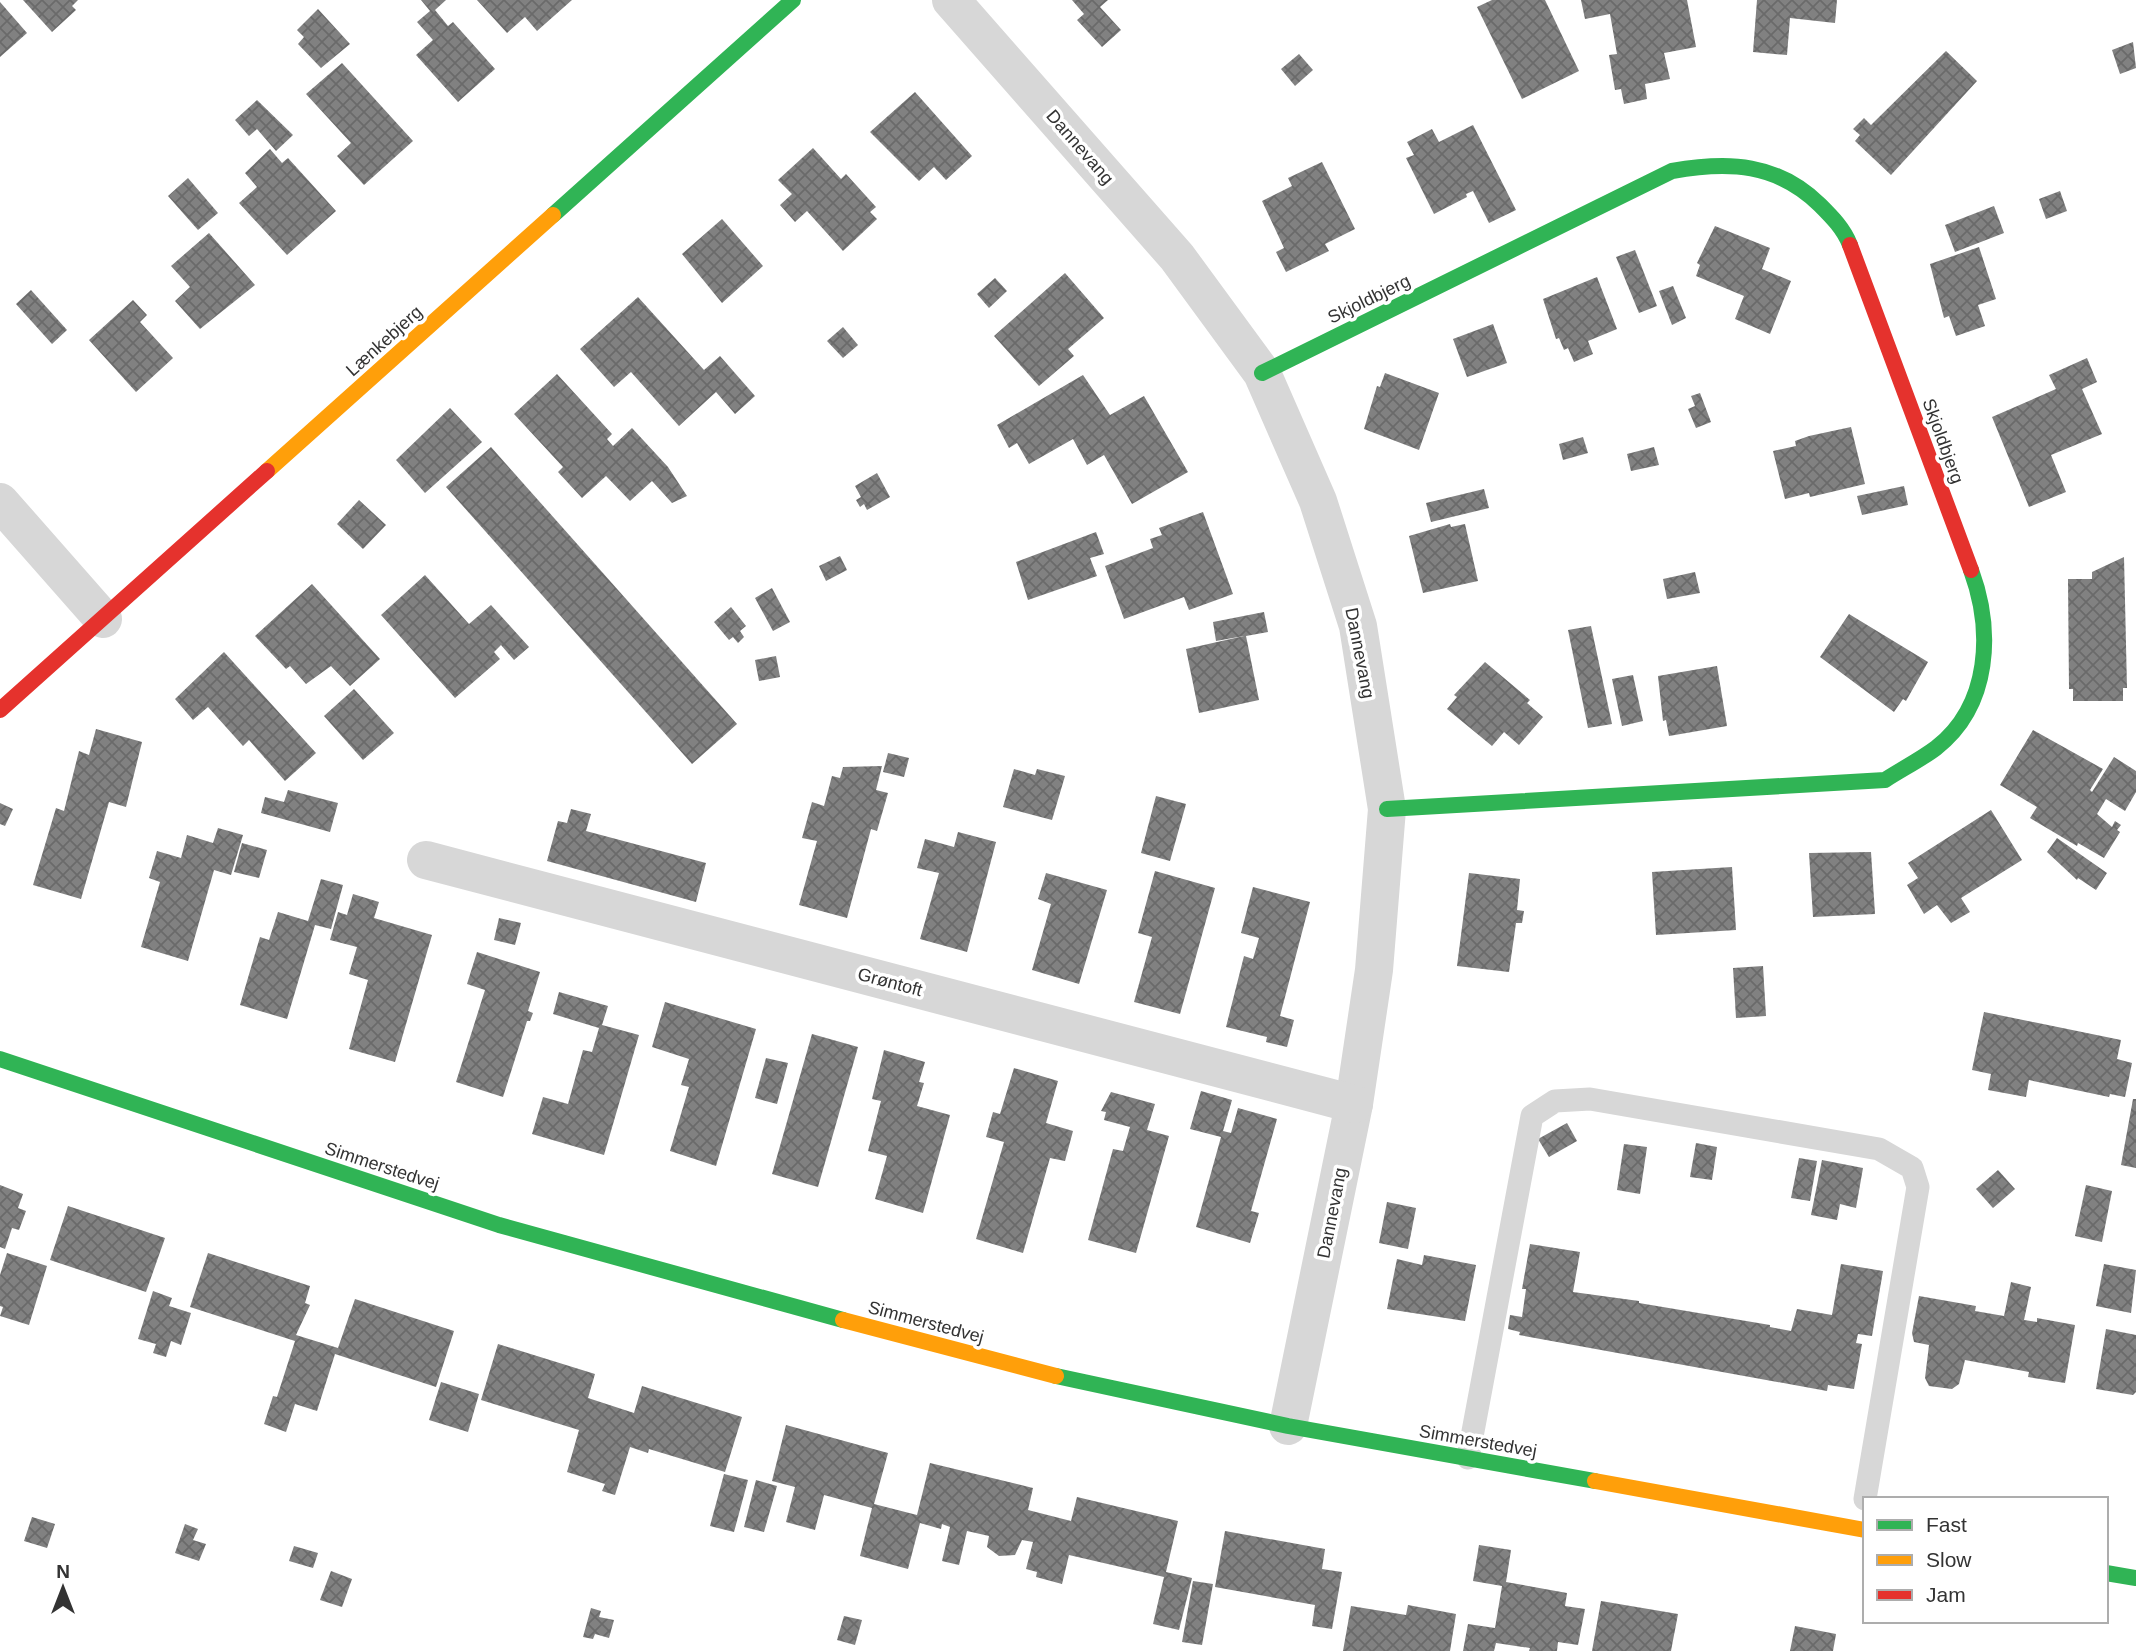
<svg xmlns="http://www.w3.org/2000/svg" width="2136" height="1651" viewBox="0 0 2136 1651" font-family="Arial,sans-serif">
<defs>
<pattern id="building-cross-hatch" width="8" height="8" patternUnits="userSpaceOnUse" patternTransform="scale(1.75)"><rect width="8" height="8" fill="#818181"/><path d="M0 0l8 8M0 8l8-8" fill="none" stroke="#6a6a6a"/></pattern>
</defs>
<rect width="100%" height="100%" fill="#fff"/>
<g fill="url(#building-cross-hatch)">
<polygon points="23,0 78,0 72,6 76,10 52,32"/>
<polygon points="421,0 446,0 435,10 448,26 453,22 495,69 458,102 416,55 433,40 417,22 430,11"/>
<polygon points="477,0 572,0 537,31 525,17 507,33"/>
<polygon points="1072,0 1108,0 1100,7 1121,30 1102,47 1077,20 1084,14"/>
<polygon points="1492,0 1545,0 1579,71 1522,99 1477,7"/>
<polygon points="1581,0 1687,0 1696,47 1664,53 1670,79 1645,84 1647,99 1624,104 1621,89 1615,90 1609,55 1617,54 1610,14 1585,19"/>
<polygon points="1757,0 1837,0 1835,23 1790,18 1787,55 1753,52"/>
<polygon points="0,2 27,33 0,57"/>
<polygon points="318,9 350,44 321,68 298,44 304,37 297,30"/>
<polygon points="2133,42 2136,68 2120,74 2112,50"/>
<polygon points="1946,51 1977,81 1891,175 1855,141 1860,135 1853,129 1864,118 1871,125"/>
<polygon points="1299,54 1313,70 1295,86 1281,69"/>
<polygon points="342,63 413,141 364,185 337,156 351,143 306,94"/>
<polygon points="915,92 972,156 946,180 934,167 919,181 870,132"/>
<polygon points="257,100 293,135 276,151 257,129 249,136 235,120"/>
<polygon points="1473,125 1516,210 1489,223 1473,191 1466,194 1467,197 1434,214 1406,158 1414,155 1407,142 1432,129 1439,142"/>
<polygon points="813,148 841,179 846,174 876,207 870,212 877,219 843,251 807,211 795,222 780,205 792,194 778,180"/>
<polygon points="270,149 282,163 288,158 336,211 287,255 239,203 257,187 245,173"/>
<polygon points="1322,162 1355,229 1325,244 1329,251 1286,272 1276,252 1284,248 1262,201 1292,186 1288,178"/>
<polygon points="188,178 218,213 198,230 168,196"/>
<polygon points="2060,191 2067,211 2046,219 2039,199"/>
<polygon points="1994,206 2004,233 1955,252 1945,225"/>
<polygon points="722,219 763,266 722,303 682,254"/>
<polygon points="1715,226 1770,248 1762,269 1791,281 1770,334 1735,319 1744,296 1696,276 1700,265 1697,263"/>
<polygon points="209,233 255,285 200,329 175,301 190,287 171,266"/>
<polygon points="1979,247 1996,299 1978,305 1985,326 1956,336 1949,316 1944,318 1930,264"/>
<polygon points="1635,250 1657,306 1639,313 1616,257"/>
<polygon points="1065,273 1104,318 1068,349 1074,356 1039,386 994,336"/>
<polygon points="1597,277 1617,329 1588,341 1593,354 1574,362 1568,348 1564,350 1559,338 1556,339 1543,299"/>
<polygon points="995,278 1007,291 989,308 977,294"/>
<polygon points="1673,286 1686,318 1672,325 1659,291"/>
<polygon points="31,290 67,330 52,344 16,304"/>
<polygon points="638,297 704,370 720,356 755,396 735,414 716,392 679,426 631,372 614,387 580,349"/>
<polygon points="133,300 147,315 140,322 173,358 136,392 89,340"/>
<polygon points="1493,324 1507,363 1467,377 1453,339"/>
<polygon points="843,327 858,345 843,358 827,341"/>
<polygon points="2087,358 2097,382 2082,389 2102,434 2051,455 2066,492 2029,507 1992,417 2056,389 2049,375"/>
<polygon points="1385,373 1439,393 1419,450 1364,429 1377,386 1380,387"/>
<polygon points="557,374 612,434 607,439 613,446 632,428 668,467 687,496 672,503 652,481 630,501 606,476 582,498 558,472 563,467 514,414"/>
<polygon points="1083,375 1110,415 1144,396 1188,472 1132,504 1104,455 1087,465 1073,439 1029,464 1017,443 1009,448 997,425"/>
<polygon points="1700,393 1711,422 1696,428 1688,409 1695,406 1691,396"/>
<polygon points="450,408 482,442 425,493 396,460"/>
<polygon points="1851,427 1865,484 1810,497 1809,493 1785,499 1773,451 1796,446 1795,441 1809,436"/>
<polygon points="1583,437 1588,453 1563,460 1559,444"/>
<polygon points="491,447 737,724 692,764 446,487"/>
<polygon points="1654,447 1659,465 1631,471 1627,454"/>
<polygon points="877,473 890,497 867,510 864,504 860,507 856,500 861,497 855,486"/>
<polygon points="1904,486 1908,505 1862,515 1857,496"/>
<polygon points="1484,489 1489,508 1431,522 1426,503"/>
<polygon points="359,500 386,525 363,549 337,524"/>
<polygon points="1203,512 1233,594 1189,610 1184,597 1124,619 1105,566 1153,548 1150,539 1162,535 1159,528"/>
<polygon points="1450,524 1451,527 1465,524 1478,581 1423,593 1409,536"/>
<polygon points="1096,532 1104,554 1090,558 1097,576 1028,600 1016,562"/>
<polygon points="840,556 847,570 826,581 819,566"/>
<polygon points="2124,557 2127,688 2123,688 2123,701 2073,701 2073,689 2069,689 2068,579 2092,579 2092,572"/>
<polygon points="1695,572 1700,593 1667,599 1663,579"/>
<polygon points="425,575 469,624 491,605 529,647 514,660 501,645 494,652 500,659 455,698 381,615"/>
<polygon points="312,584 380,659 350,686 331,666 306,684 290,666 286,669 255,636"/>
<polygon points="772,588 790,622 773,631 755,598"/>
<polygon points="731,607 746,626 740,631 744,637 738,643 733,637 729,640 714,622"/>
<polygon points="1264,612 1268,632 1246,636 1259,700 1199,713 1186,649 1244,636 1216,641 1213,622"/>
<polygon points="1849,614 1928,662 1906,701 1903,699 1894,712 1820,657"/>
<polygon points="1591,626 1612,724 1588,728 1568,630"/>
<polygon points="224,652 316,753 285,781 249,740 243,746 208,707 193,720 175,699"/>
<polygon points="776,656 780,677 759,681 755,660"/>
<polygon points="1485,662 1530,700 1527,703 1543,717 1519,745 1504,732 1492,746 1447,709 1457,697 1454,695"/>
<polygon points="1717,666 1727,726 1669,736 1666,720 1663,721 1658,676"/>
<polygon points="1633,675 1643,721 1622,726 1612,679"/>
<polygon points="354,689 394,733 363,760 324,716"/>
<polygon points="96,729 142,742 126,807 109,802 81,899 33,885 56,808 64,811 79,751 89,755"/>
<polygon points="2033,730 2103,769 2090,790 2092,792 2114,757 2136,771 2136,792 2125,811 2106,799 2097,814 2112,827 2115,821 2121,825 2117,830 2120,832 2104,858 2078,843 2077,846 2030,818 2037,807 2000,785"/>
<polygon points="888,753 909,758 904,777 883,772"/>
<polygon points="882,766 876,790 888,793 877,831 871,829 847,918 799,905 817,841 802,838 812,802 824,806 832,776 840,778 843,767"/>
<polygon points="1014,769 1035,775 1037,769 1065,776 1052,820 1003,807"/>
<polygon points="288,790 338,803 330,832 261,813 265,797 284,802"/>
<polygon points="1156,796 1186,804 1170,861 1141,853"/>
<polygon points="0,803 13,809 5,826 0,824"/>
<polygon points="571,809 591,814 586,831 706,863 696,902 547,861 558,821 567,823"/>
<polygon points="1991,810 2022,860 1961,898 1970,912 1951,923 1937,905 1924,914 1907,885 1918,878 1908,863"/>
<polygon points="218,828 243,835 231,875 214,870 188,961 141,947 160,882 149,878 157,851 181,858 187,835 213,843"/>
<polygon points="958,832 996,842 967,952 920,939 939,873 917,868 925,839 954,847"/>
<polygon points="2057,838 2107,873 2096,890 2078,878 2077,880 2047,852"/>
<polygon points="242,843 267,850 259,878 234,872"/>
<polygon points="1871,852 1875,914 1813,917 1809,853"/>
<polygon points="1732,867 1736,930 1656,935 1652,872"/>
<polygon points="1155,871 1215,888 1180,1014 1134,1002 1152,937 1138,933"/>
<polygon points="1046,873 1107,890 1079,984 1032,970 1051,904 1038,899"/>
<polygon points="1469,873 1520,879 1517,910 1524,911 1522,923 1516,923 1509,972 1457,966"/>
<polygon points="321,879 343,885 331,929 315,925 287,1019 240,1005 260,937 269,940 278,912 308,921"/>
<polygon points="1253,887 1310,902 1280,1016 1294,1020 1287,1047 1266,1042 1267,1037 1226,1027 1244,956 1253,959 1259,938 1241,933"/>
<polygon points="353,894 379,902 374,918 432,935 395,1062 349,1049 368,980 349,974 357,947 330,940 338,912 347,915"/>
<polygon points="499,918 521,923 515,945 494,940"/>
<polygon points="477,952 540,972 528,1011 533,1013 530,1021 527,1021 503,1097 456,1082 485,990 467,984"/>
<polygon points="1763,966 1766,1016 1736,1018 1733,968"/>
<polygon points="559,992 608,1006 602,1025 639,1035 604,1155 532,1134 543,1097 568,1104 583,1050 592,1052 599,1028 553,1014"/>
<polygon points="665,1002 756,1029 716,1166 670,1151 689,1087 681,1085 689,1059 652,1047"/>
<polygon points="1984,1012 2121,1040 2117,1059 2132,1063 2125,1097 2110,1094 2109,1097 2029,1080 2026,1097 1988,1090 1991,1074 1972,1070"/>
<polygon points="812,1034 858,1047 818,1187 772,1174"/>
<polygon points="884,1050 925,1062 919,1082 924,1083 917,1106 950,1115 923,1213 875,1199 887,1156 868,1151 881,1101 872,1099"/>
<polygon points="766,1058 788,1063 777,1104 755,1098"/>
<polygon points="1014,1068 1058,1081 1046,1123 1073,1131 1065,1161 1050,1158 1023,1253 976,1239 1004,1142 986,1137 993,1112 1000,1114"/>
<polygon points="1201,1091 1232,1100 1223,1131 1231,1133 1238,1108 1277,1119 1251,1211 1259,1213 1250,1243 1196,1227 1221,1137 1190,1129"/>
<polygon points="1111,1092 1155,1104 1147,1130 1169,1136 1136,1253 1088,1240 1113,1149 1123,1151 1130,1127 1104,1120 1106,1112 1101,1111"/>
<polygon points="2133,1099 2136,1099 2136,1168 2121,1165"/>
<polygon points="1567,1123 1577,1141 1549,1157 1538,1139"/>
<polygon points="1696,1143 1717,1147 1712,1180 1690,1177"/>
<polygon points="1624,1144 1647,1147 1640,1194 1617,1190"/>
<polygon points="1799,1158 1817,1161 1810,1201 1791,1198"/>
<polygon points="1822,1160 1863,1168 1856,1208 1840,1204 1837,1220 1811,1215"/>
<polygon points="1998,1170 2015,1189 1993,1208 1976,1189"/>
<polygon points="0,1185 23,1194 18,1208 26,1211 19,1230 12,1228 5,1249 0,1247"/>
<polygon points="2086,1185 2112,1191 2102,1242 2075,1236"/>
<polygon points="1387,1202 1416,1208 1408,1249 1379,1243"/>
<polygon points="68,1206 165,1238 146,1292 50,1260"/>
<polygon points="1530,1244 1580,1252 1573,1292 1639,1301 1639,1303 1770,1325 1770,1327 1791,1331 1797,1309 1832,1315 1841,1264 1883,1271 1872,1336 1858,1334 1856,1343 1862,1344 1854,1389 1828,1385 1827,1391 1519,1335 1520,1332 1508,1329 1510,1315 1522,1317 1526,1289 1522,1289"/>
<polygon points="7,1253 47,1266 29,1325 0,1316 3,1307 0,1306 0,1275"/>
<polygon points="208,1253 310,1286 305,1303 310,1305 296,1335 338,1348 355,1299 454,1331 436,1387 335,1354 317,1411 295,1404 286,1432 264,1424 273,1396 277,1397 295,1341 190,1307"/>
<polygon points="1424,1255 1476,1265 1465,1321 1387,1309 1397,1259 1422,1265"/>
<polygon points="2104,1264 2136,1270 2131,1313 2096,1306"/>
<polygon points="2011,1282 2031,1287 2024,1320 2037,1322 2037,1318 2075,1325 2065,1383 2028,1377 2029,1372 1965,1360 1959,1384 1952,1389 1929,1386 1925,1378 1929,1345 1914,1342 1912,1333 1919,1296 1976,1306 1975,1311 2004,1316"/>
<polygon points="153,1291 172,1298 169,1306 191,1313 181,1345 171,1341 166,1357 153,1353 156,1344 138,1339"/>
<polygon points="2106,1329 2136,1335 2136,1392 2133,1395 2096,1389"/>
<polygon points="498,1344 595,1374 588,1398 634,1413 642,1386 742,1417 725,1472 649,1449 648,1453 630,1447 615,1495 602,1491 605,1484 567,1472 579,1430 481,1400"/>
<polygon points="441,1382 479,1394 468,1432 429,1420"/>
<polygon points="786,1425 888,1453 874,1504 917,1515 930,1463 1033,1488 1028,1510 1071,1521 1077,1497 1178,1521 1166,1572 1192,1578 1179,1630 1153,1624 1164,1577 1069,1555 1062,1584 1036,1577 1037,1572 1026,1569 1033,1542 1022,1540 1015,1555 999,1556 987,1547 989,1536 967,1531 959,1565 942,1561 950,1527 942,1524 941,1529 920,1523 908,1569 860,1556 872,1508 824,1495 815,1530 786,1522 795,1487 772,1481"/>
<polygon points="724,1474 748,1480 734,1532 710,1526"/>
<polygon points="756,1480 777,1486 764,1532 744,1527"/>
<polygon points="32,1517 55,1524 47,1548 24,1541"/>
<polygon points="185,1524 198,1529 193,1540 206,1544 199,1561 175,1553"/>
<polygon points="1225,1531 1325,1549 1322,1569 1342,1572 1332,1629 1312,1626 1315,1605 1215,1587"/>
<polygon points="1479,1545 1511,1550 1506,1582 1567,1593 1565,1606 1585,1609 1578,1645 1558,1642 1557,1651 1529,1651 1530,1648 1496,1643 1494,1651 1463,1651 1468,1624 1495,1628 1502,1586 1473,1581"/>
<polygon points="294,1546 318,1553 313,1568 289,1561"/>
<polygon points="331,1571 352,1579 342,1607 320,1600"/>
<polygon points="1193,1581 1213,1584 1202,1645 1182,1642"/>
<polygon points="1601,1601 1678,1614 1671,1651 1592,1651"/>
<polygon points="1408,1605 1456,1614 1450,1651 1343,1651 1351,1606 1406,1615"/>
<polygon points="591,1608 601,1611 599,1617 614,1620 609,1638 595,1634 593,1639 583,1637"/>
<polygon points="844,1616 862,1620 855,1645 837,1640"/>
<polygon points="1795,1626 1836,1634 1833,1651 1790,1651"/>
</g>
<g fill="none" stroke-linecap="round" stroke-linejoin="round">
<polyline stroke="#d7d7d7" stroke-width="23" points="1468,1458 1532,1116 1555,1101 1590,1099 1879,1149 1912,1168 1918,1187 1865,1499"/>
<g stroke="#d7d7d7" stroke-width="38">
<polyline points="951,0 1177,257 1262,373 1318,501 1358,626 1387,809 1374,970 1354,1104 1288,1426"/>
<polyline points="0,502 103,619"/>
<polyline points="426,860 1354,1104"/>
</g>
<g stroke="#30b455" stroke-width="16">
<polyline points="553,215 793,0"/>
<path d="M1262,373L1672,171C1729,161 1777,163 1820,205C1832,217 1844,229 1850,245"/>
<path d="M1387,809L1885,780C1902,769 1920,760 1936,748C1991,705 1993,630 1971,570"/>
<polyline points="0,1059 499,1225 843,1320"/>
<polyline points="1056,1376 1288,1426 1595,1481"/>
<polyline points="2106,1573 2136,1578"/>
</g>
<g stroke="#ff9f0a" stroke-width="16">
<polyline points="267,471 553,215"/>
<polyline points="843,1320 1056,1376"/>
<polyline points="1595,1481 1865,1530"/>
</g>
<g stroke="#e5322d" stroke-width="16">
<polyline points="1850,245 1971,570"/>
<polyline points="0,710 267,471"/>
</g>
</g>
<g text-anchor="middle" dominant-baseline="central" stroke-width="7" stroke-linejoin="round" paint-order="stroke">
<g font-size="18" fill="#333" stroke="#fff">
<text transform="translate(1080 147) rotate(49)">Dannevang</text>
<text transform="translate(1369 299) rotate(-26)">Skjoldbjerg</text>
<text transform="translate(384 341) rotate(-42)">Lænkebjerg</text>
<text transform="translate(1943 441) rotate(70)">Skjoldbjerg</text>
<text transform="translate(1360 653) rotate(79)">Dannevang</text>
<text transform="translate(890 982) rotate(15)">Grøntoft</text>
<text transform="translate(382 1166) rotate(18)">Simmerstedvej</text>
<text transform="translate(1332 1213) rotate(-79)">Dannevang</text>
<text transform="translate(926 1322) rotate(15)">Simmerstedvej</text>
<text transform="translate(1478 1441) rotate(10)">Simmerstedvej</text>
</g>
</g>
<rect x="1863" y="1497" width="245" height="126" fill="#ffffff" stroke="#adadad" stroke-width="2"/>
<rect x="1877" y="1520" width="35" height="10" fill="#30b455" stroke="#adadad" stroke-width="2"/>
<text x="1926" y="1532" font-size="21" fill="#333333">Fast</text>
<rect x="1877" y="1555" width="35" height="10" fill="#ff9f0a" stroke="#adadad" stroke-width="2"/>
<text x="1926" y="1567" font-size="21" fill="#333333">Slow</text>
<rect x="1877" y="1590" width="35" height="10" fill="#e5322d" stroke="#adadad" stroke-width="2"/>
<text x="1926" y="1602" font-size="21" fill="#333333">Jam</text>
<g transform="translate(63 1588)" stroke="#ffffff" stroke-width="5" paint-order="stroke">
<path d="M0-5L12 26L0 18L-12 26Z" fill="#333333"/>
<text y="-10" font-size="19" font-weight="bold" text-anchor="middle" fill="#333333">N</text>
</g>
</svg>
